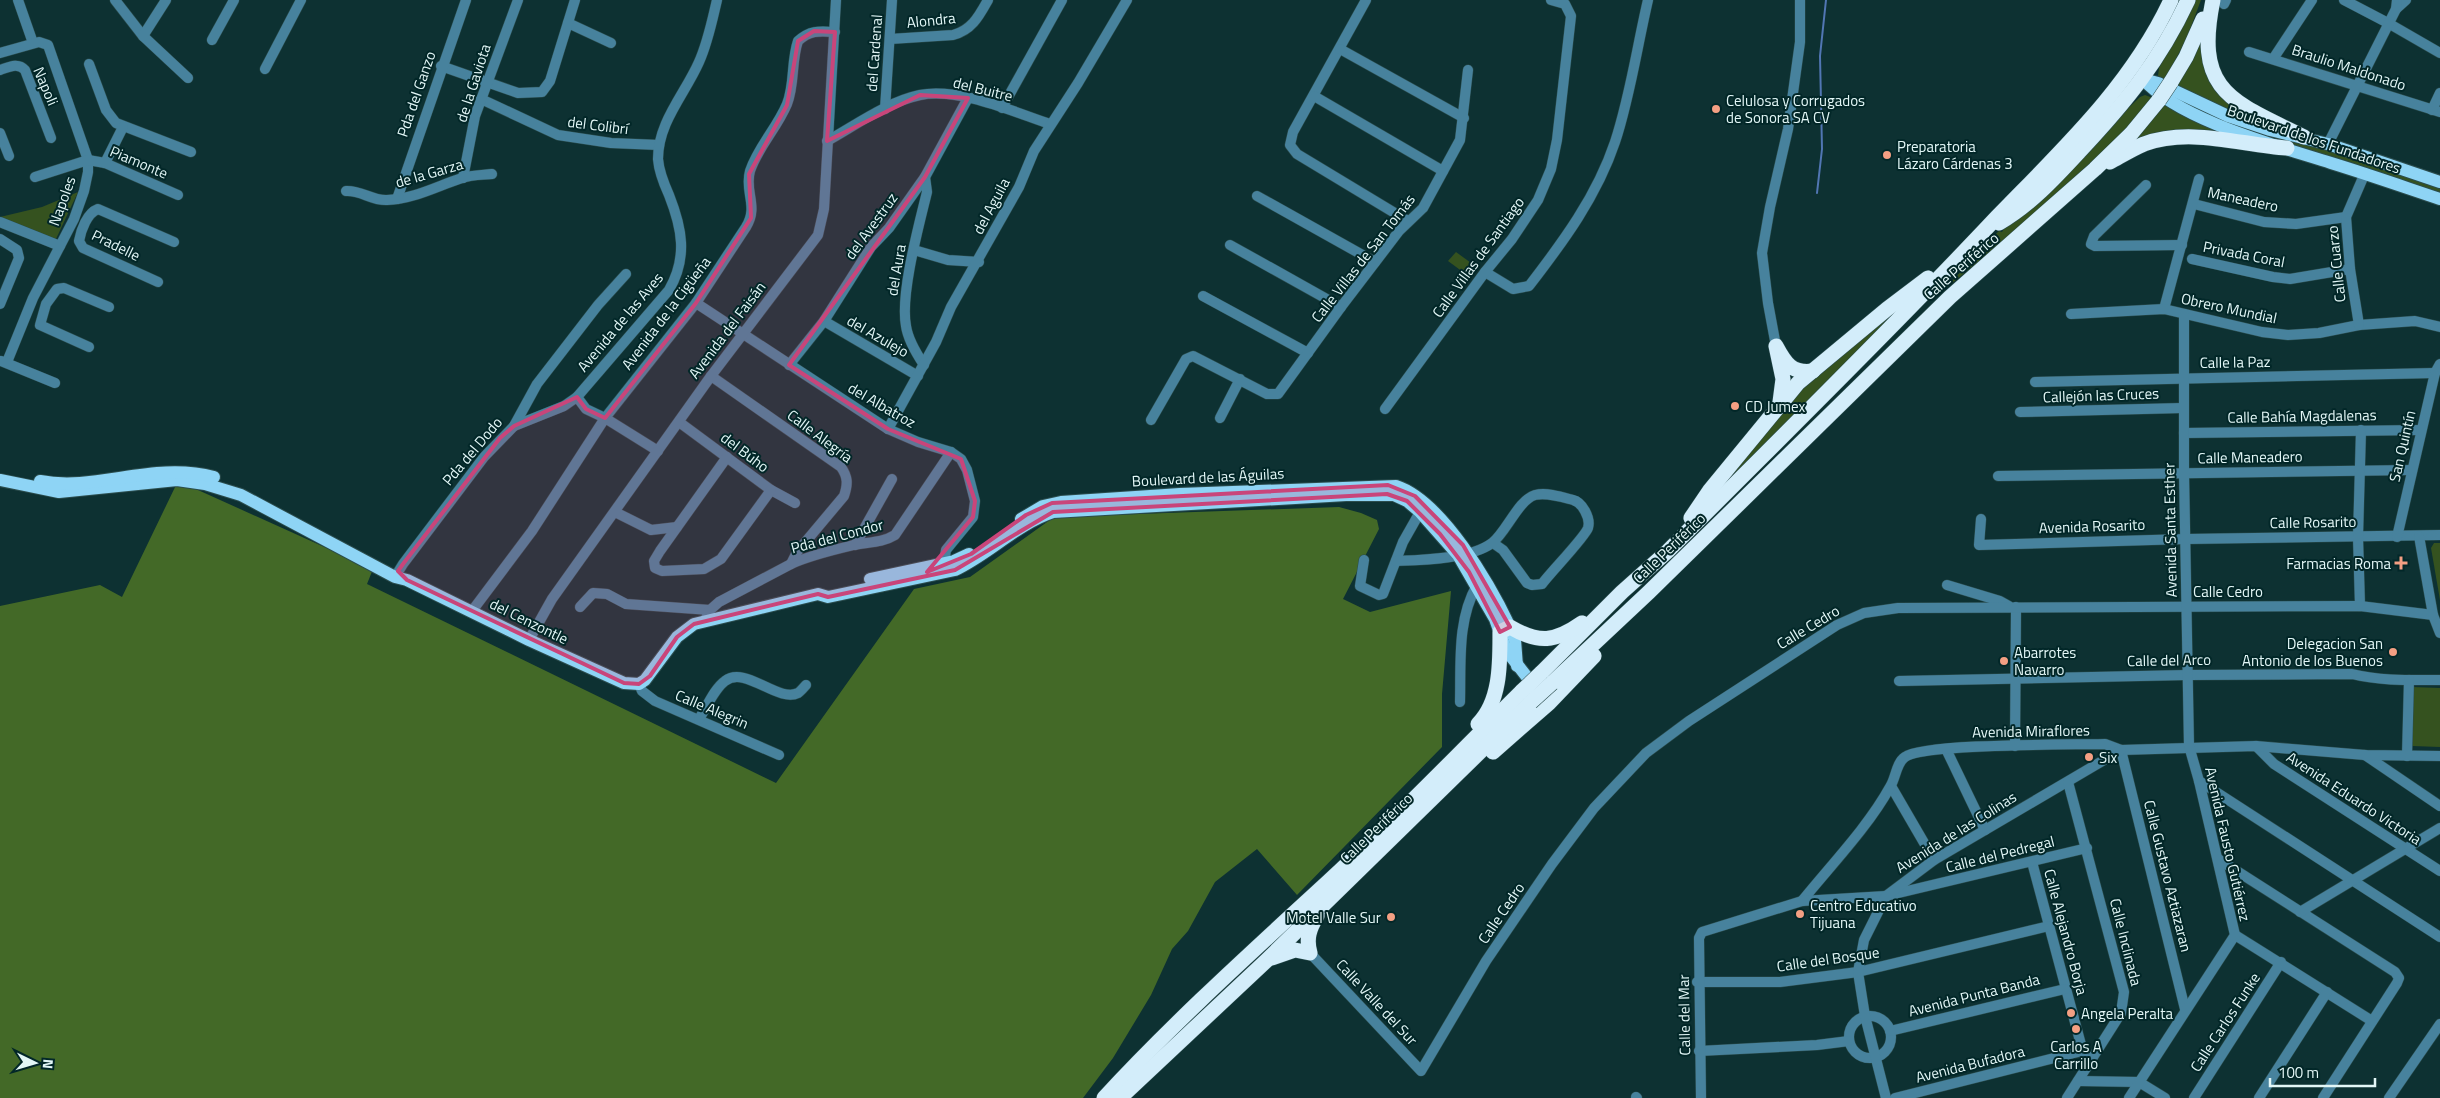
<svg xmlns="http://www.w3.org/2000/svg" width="2440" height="1098" viewBox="0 0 2440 1098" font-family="'Titillium Web',sans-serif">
<rect width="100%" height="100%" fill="#0d3132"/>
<g fill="#35521f">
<polygon points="2193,0 2201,0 2186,40 2165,79 2158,76 2159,68"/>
<polygon points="2201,37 2202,56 2257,122 2175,88"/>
<path d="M2145,95L2153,98L2126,134L2054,200L1934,298C1958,278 1976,252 1999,231L2002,232L2007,224L2140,97Z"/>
<polygon points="2165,105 2198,123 2232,137 2127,150"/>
<polygon points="2232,123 2310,145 2440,187 2440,193 2230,125"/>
<polygon points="78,192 56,239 0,217 42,207"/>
<polygon points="1456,252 1478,268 1471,278 1448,261"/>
<polygon points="1925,287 1696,517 1725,479 1812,378"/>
<polygon points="2434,543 2440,543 2440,600 2431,548"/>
<polygon points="2412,687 2440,688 2440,747 2412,746"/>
</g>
<polygon fill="#436927" points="178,481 373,569 367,584 776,783 914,589 970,577 1054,517 1339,507 1361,513 1377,520 1379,529 1343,599 1370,612 1451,591 1442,694 1442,747 1297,895 1257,849 1215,882 1188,931 1172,949 1151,995 1113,1058 1083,1098 0,1098 0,606 100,585 122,597"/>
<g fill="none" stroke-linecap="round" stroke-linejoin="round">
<polyline stroke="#5176b3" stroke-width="2" points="1817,193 1822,149 1820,56 1826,0"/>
<g stroke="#2b4d4e" stroke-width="11">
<g id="minor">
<polyline points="18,0 33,43"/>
<polyline points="115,0 143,36 188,78"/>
<polyline points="1366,0 1293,132 1290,145 1297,154 1408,221"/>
<polyline points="2344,0 2388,23 2440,53"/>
<polyline points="2224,4 2226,0"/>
<polyline points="2396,9 2406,0"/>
<polyline points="568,23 611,43"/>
<polyline points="143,36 166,0"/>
<path d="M890,39L953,35C972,30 979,16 988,0"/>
<polyline points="212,40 234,0"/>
<polyline points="1340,49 1464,118"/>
<polyline points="2249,52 2440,112"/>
<polyline points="0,53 39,42 48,45 88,160 88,172 84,191 74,219 33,298 7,362"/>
<polyline points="2273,59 2312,0"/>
<polyline points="89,64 106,110 116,123 191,152"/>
<polyline points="441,66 518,93 542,92 550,81 575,0"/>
<polyline points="265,69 301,0"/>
<path d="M0,70C9,67 18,62 25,70L51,138"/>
<polyline points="1314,96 1443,171"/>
<polyline points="481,99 558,135 611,143 659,145"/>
<polyline points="1002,108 1062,0"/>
<polyline points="885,109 892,0"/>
<polyline points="2432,110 2440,93"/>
<polyline points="0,133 9,156"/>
<path d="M827,141C856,125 887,102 920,95C958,87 1014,112 1050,124"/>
<polyline points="2328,144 2396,9 2397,0"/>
<polyline points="105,163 123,127"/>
<polyline points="35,177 88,160 105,163 178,195"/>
<polyline points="463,178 475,116 518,0"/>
<polyline points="2146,185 2094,236 2091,244 2095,246 2182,245"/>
<path d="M346,191C361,190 372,201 387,200C414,199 437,186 462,178C471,175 482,175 492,174"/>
<polyline points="1257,196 1375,262"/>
<polyline points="397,199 466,0"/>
<polyline points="2194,204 2264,222 2296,224 2346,217"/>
<polyline points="0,222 60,246"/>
<polyline points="0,239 17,250 19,258 0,304"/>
<polyline points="1230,245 1341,307"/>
<polyline points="914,250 948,260 979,262"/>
<polyline points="2192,259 2273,277 2290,279 2350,269"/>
<path d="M1485,272L1513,289L1529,286C1563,242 1597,196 1615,142C1630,97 1637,47 1648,0"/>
<path d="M158,282L83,248L79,241C81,230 87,213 98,209L174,242"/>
<polyline points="1203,296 1308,353"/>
<polyline points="696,303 888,429 918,442 951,452 961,459 967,470 975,501 973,517 946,550 944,563"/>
<polyline points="2164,309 2199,179"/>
<polyline points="2071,314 2164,309 2262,332 2288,335 2319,333 2359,325 2415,321 2440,327"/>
<polyline points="824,321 918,376"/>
<polyline points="2359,325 2350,269 2346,217 2365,173"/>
<polyline points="1776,346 1768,303 1762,253 1770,207 1788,129 1800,42 1800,0"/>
<polyline points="89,347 40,325 46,304 57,289 64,288 109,307"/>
<polyline points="1,361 55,383"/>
<polyline points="789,365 824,321 871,247 889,228 925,177 968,98"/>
<path d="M924,365C916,353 908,340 906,326C900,294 919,225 927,192L925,177"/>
<path d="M711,376L841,467C848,477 848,484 844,496L797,552L791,564"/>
<polyline points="2035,382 2435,373"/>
<polyline points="577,397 586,409 605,418 658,451"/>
<polyline points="1385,409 1485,272 1512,239 1538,200 1551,169 1557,140 1571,16 1565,4 1551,0"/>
<polyline points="2020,412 2183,408"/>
<polyline points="1220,418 1240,379"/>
<polyline points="1151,420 1186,359 1193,356 1267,394 1278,394 1341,307 1399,231 1423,208 1460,140 1468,70"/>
<polyline points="679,422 771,490 795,503"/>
<path d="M514,426L564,406L577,397L669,290C688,257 682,228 669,195C664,184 659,172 658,159C658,122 685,94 699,62C708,42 712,21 717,0"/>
<polyline points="888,429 936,342 951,307 1019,187 1034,151 1078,83 1127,0"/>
<polyline points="2184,433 2421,430"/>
<polyline points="727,457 660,551 654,561 655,568 662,571 704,569 721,559 771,490"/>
<polyline points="1998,476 2412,470"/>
<polyline points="615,512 651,530 677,527"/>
<polyline points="1981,519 1979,545 2186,539 2440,535"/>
<polyline points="2419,536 2433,615 2440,633"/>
<polyline points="2397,537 2435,373 2440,364"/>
<polyline points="855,545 892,479"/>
<polyline points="1364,560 1360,586 1379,595 1383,594 1403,542 1420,512"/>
<path d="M1396,561C1422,560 1471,559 1492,543C1506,533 1518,500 1535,495C1547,492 1562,497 1573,500C1582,502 1591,518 1588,528C1585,537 1550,573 1542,584L1532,585L1527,583L1503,550L1493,543"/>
<polyline points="395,577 403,564 484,457 514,426 537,384 598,305 626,274"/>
<polyline points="1947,585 2000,601 2009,606"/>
<polyline points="2360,606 2358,537 2361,430"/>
<polyline points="580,607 593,593 607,594 626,604 710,610"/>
<path d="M472,611L532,531L605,418L696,303L746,227C759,206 744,192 750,171C758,147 777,128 787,104C795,84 791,61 798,41C810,30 819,31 835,32"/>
<path d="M705,620L710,610L719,602L791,564C811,555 833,550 854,545C869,542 882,543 895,535L951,452"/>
<polyline points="529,640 552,599 711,376 818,235 824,209 836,0"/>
<path d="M1899,681L2188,675L2352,674C2380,681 2411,680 2440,680"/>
<polyline points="639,684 642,691 655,701 779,755"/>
<path d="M1460,702C1461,662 1457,620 1477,585"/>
<path d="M699,719C707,707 714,689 725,681C745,665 778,703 798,693C801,691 804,687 806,685"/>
<polyline points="2015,746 2016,607"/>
<polyline points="2256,746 2274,764 2440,871"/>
<polyline points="1946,749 1985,830"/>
<polyline points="2121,750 2185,1009"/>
<polyline points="2365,755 2440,806"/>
<polyline points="2407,756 2409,680"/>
<polyline points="2199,781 2440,937"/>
<polyline points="1891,786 1934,860"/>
<polyline points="2218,859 2395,972 2399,978 2397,983 2323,1098"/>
<polyline points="2032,862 2087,1067"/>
<path d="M1802,901C1831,865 1868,827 1890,787C1896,778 1896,763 1905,757C1923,743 2074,745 2105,744L2121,750L2256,746L2365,755L2440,756"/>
<polyline points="2300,912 2440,828"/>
<polyline points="2235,935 2372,1021"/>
<polyline points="1310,953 1421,1071 1486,961 1552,864 1594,808 1646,753 1689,721 1837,625 1864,613 1898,608 2360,606 2433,615"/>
<polyline points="1697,982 1780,982 1858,972 2049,926"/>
<circle cx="1870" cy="1037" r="21"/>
<polyline points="1890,1031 2065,989"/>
<polyline points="1699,1051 1817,1045 1849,1041"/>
<polyline points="2078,1081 2139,1082 2165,1098"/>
<polyline points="1636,1097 1637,1098"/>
<polyline points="1701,1098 1699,938 1702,932 1802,901 1886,896 2087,848"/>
<polyline points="1886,1098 1865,1016 1858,972 1864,940 1886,896 1934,860 2121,750"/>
<polyline points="1895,1098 2082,1051"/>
<polyline points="2067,1098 2121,1013 2124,992 2068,782"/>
<polyline points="2129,1098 2235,935 2199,781 2189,746 2184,472 2184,314"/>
<polyline points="2194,1098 2281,962"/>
<polyline points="2259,1098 2327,992"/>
<polyline points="2389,1098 2440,1024"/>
</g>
</g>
<g stroke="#2b4d4e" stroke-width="14">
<g id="major">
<path d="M2143,79C2179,120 2278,146 2331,163C2367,174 2404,187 2440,199"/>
<polyline points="2143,79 2158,83 2228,116 2270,130 2328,144 2440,182"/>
<path d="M0,480L59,492L177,480L205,484L241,495L395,577L407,580L529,640L624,683L639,684L645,680L677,637L694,624L818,594L828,597L955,570C989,554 1017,524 1053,512L1346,495H1394L1407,501L1420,512L1458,555L1495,619L1506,650L1537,690"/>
<path d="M40,481C97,492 152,461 214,477"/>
<path d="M1021,519L1043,506L1061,502L1180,494L1396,486C1442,501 1490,585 1510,627L1515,640L1517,666"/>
<polyline points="870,579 954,561 969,554"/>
</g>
</g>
<g stroke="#2b4d4e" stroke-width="16">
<g id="highway">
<path d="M2213,0C2194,92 2231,101 2304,137"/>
<polyline points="2171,82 2186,57 2203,19"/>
<path d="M2110,162C2121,156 2132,149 2144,144C2190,127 2241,145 2287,148"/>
<path d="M1999,223C2030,205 2054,179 2079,152C2125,103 2159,62 2188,0"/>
<path d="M1780,402L1783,379L1776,346C1785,363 1792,374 1813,371"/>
<polyline points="1691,518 1710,490 1798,383 1887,309 1928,278"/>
<path d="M1541,673L1622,592L1668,551C1778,440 1890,331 1997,217C2062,150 2131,86 2171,0"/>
<polyline points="1552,683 1649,592 1950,297 2095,169 2131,134 2159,100"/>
<path d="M1478,724C1501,701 1500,662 1500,632L1510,627C1539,644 1555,642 1582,623"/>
<polyline points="1493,752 1549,703 1594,656"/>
<path d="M1272,958L1295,950L1310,953C1306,939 1309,929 1317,916"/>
<path d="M1104,1098C1175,1021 1253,951 1330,880C1396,819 1458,754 1522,691"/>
<polyline points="1120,1098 1266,961 1531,702"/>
</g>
</g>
<use href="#minor" stroke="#47829d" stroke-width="10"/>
<use href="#major" stroke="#8ed4f5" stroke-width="12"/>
<use href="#highway" stroke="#d3edfa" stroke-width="15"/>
<g stroke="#2b4d4e" stroke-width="16" stroke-linecap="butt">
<g id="highway-bridge">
<polyline points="2159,100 2171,82"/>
<polyline points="1522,691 1541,673"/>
<polyline points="1531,702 1552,683"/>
</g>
</g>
<use href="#highway-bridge" stroke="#d3edfa" stroke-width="15"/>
</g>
<path fill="#c9457a" fill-opacity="0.2" stroke="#c9457a" stroke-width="4" stroke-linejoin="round" d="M814,31L835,32L827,141L920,95L968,98L925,177L789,365L888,429L961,459L975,501L973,517L927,572L971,554L1026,515L1052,503L1388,485L1415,496L1463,545L1510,627L1500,632L1469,572L1440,534L1407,501L1387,494L1053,512L955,570L828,597L818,594L694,624L677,637L650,676L639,684L624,683L407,580L398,571L403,564L500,438L514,426L577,397L586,409L605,418L696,303L751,218L749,174L787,105L798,41Z"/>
<g fill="#f39f83" stroke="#022728" stroke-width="2">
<circle cx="1716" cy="109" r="5"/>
<circle cx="1887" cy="155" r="5"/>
<circle cx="1735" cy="406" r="5"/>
<path d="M2398.5 555.5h5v5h5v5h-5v5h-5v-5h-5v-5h5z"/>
<circle cx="2393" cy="652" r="5"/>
<circle cx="2004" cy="661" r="5"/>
<circle cx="2089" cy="757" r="5"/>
<circle cx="1800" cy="914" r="5"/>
<circle cx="1391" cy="917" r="5"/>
<circle cx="2071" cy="1013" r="5"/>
<circle cx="2076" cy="1029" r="5"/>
</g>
<g text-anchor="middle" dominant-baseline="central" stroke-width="4" stroke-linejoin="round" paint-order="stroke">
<g font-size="15" fill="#e3f7f7" stroke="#022728">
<text transform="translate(931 20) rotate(-6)">Alondra</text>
<text transform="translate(874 53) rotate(-86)">del Cardenal</text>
<text transform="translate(2349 67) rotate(18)">Braulio Maldonado</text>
<text transform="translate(473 83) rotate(-72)">de la Gaviota</text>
<text transform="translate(46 86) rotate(67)">Napoli</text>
<text transform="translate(983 89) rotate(14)">del Buitre</text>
<text transform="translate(416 94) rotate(-71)">Pda del Ganzo</text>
<text transform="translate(598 125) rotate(7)">del Colibrí</text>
<text transform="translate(2314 139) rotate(19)">Boulevard de los Fundadores</text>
<text transform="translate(139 162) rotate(23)">Piamonte</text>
<text transform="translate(429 173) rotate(-16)">de la Garza</text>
<text transform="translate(2243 199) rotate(12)">Maneadero</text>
<text transform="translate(62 201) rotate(-70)">Napoles</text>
<text transform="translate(991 206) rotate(-62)">del Aguila</text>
<text transform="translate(871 226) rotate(-54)">del Avestruz</text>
<text transform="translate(116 245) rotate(26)">Pradelle</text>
<text transform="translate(2244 254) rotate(11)">Privada Coral</text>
<text transform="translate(1478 257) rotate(-54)">Calle Villas de Santiago</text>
<text transform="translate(1363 258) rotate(-52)">Calle Villas de San Tomás</text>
<text transform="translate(2336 264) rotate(-96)">Calle Cuarzo</text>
<text transform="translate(1961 266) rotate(-41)">Calle Periférico</text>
<text transform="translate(896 270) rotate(-80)">del Aura</text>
<text transform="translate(2229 308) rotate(12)">Obrero Mundial</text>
<text transform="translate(666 313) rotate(-53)">Avenida de la Cigüeña</text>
<text transform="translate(620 322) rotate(-50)">Avenida de las Aves</text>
<text transform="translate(727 330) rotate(-53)">Avenida del Faisán</text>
<text transform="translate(878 336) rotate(30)">del Azulejo</text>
<text transform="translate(2235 362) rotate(-1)">Calle la Paz</text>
<text transform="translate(2101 395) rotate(-2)">Callejón las Cruces</text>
<text transform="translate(882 405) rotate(30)">del Albatroz</text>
<text transform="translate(2302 416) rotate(-1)">Calle Bahía Magdalenas</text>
<text transform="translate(820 436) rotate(37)">Calle Alegría</text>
<text transform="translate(2402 446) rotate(-77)">San Quintín</text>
<text transform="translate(472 451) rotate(-50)">Pda del Dodo</text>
<text transform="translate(745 452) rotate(37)">del Búho</text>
<text transform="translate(2250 457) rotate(-1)">Calle Maneadero</text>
<text transform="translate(1208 477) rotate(-3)">Boulevard de las Águilas</text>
<text transform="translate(2313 522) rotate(-1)">Calle Rosarito</text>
<text transform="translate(2092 526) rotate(-2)">Avenida Rosarito</text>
<text transform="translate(2170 530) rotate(-91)">Avenida Santa Esther</text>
<text transform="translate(837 536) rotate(-15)">Pda del Condor</text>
<text transform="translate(1669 548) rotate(-44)">Calle Periférico</text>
<text x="2228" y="591">Calle Cedro</text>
<text transform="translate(529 621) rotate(26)">del Cenzontle</text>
<text transform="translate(1808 627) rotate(-31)">Calle Cedro</text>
<text transform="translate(2169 660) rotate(-1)">Calle del Arco</text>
<text transform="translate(712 709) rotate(23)">Calle Alegrin</text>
<text transform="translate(2031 731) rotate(-1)">Avenida Miraflores</text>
<text transform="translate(2354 798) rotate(33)">Avenida Eduardo Victoria</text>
<text transform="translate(1376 828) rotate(-44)">Calle Periférico</text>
<text transform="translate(1956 832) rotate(-32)">Avenida de las Colinas</text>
<text transform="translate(2228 844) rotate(77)">Avenida Fausto Gutiérrez</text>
<text transform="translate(2000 854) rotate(-14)">Calle del Pedregal</text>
<text transform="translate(2168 876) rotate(76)">Calle Gustavo Aztiazaran</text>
<text transform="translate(1501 913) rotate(-56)">Calle Cedro</text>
<text transform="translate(2066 932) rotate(75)">Calle Alejandro Borja</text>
<text transform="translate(2126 942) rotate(76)">Calle Inclinada</text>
<text transform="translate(1828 959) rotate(-8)">Calle del Bosque</text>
<text transform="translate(1974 995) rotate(-14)">Avenida Punta Banda</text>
<text transform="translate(1377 1002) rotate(47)">Calle Valle del Sur</text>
<text transform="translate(1684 1015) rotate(-91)">Calle del Mar</text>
<text transform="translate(2225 1022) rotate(-57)">Calle Carlos Funke</text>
<text transform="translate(1970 1064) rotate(-14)">Avenida Bufadora</text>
</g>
<g font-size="15" fill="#e3f7f7" stroke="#022728" text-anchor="start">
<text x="1726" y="100">Celulosa y Corrugados<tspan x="1726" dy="17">de Sonora SA CV</tspan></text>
<text x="1897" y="146">Preparatoria<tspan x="1897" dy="17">Lázaro Cárdenas 3</tspan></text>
<text x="1745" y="406">CD Jumex</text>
<text x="2391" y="563" text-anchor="end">Farmacias Roma</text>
<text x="2383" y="643" text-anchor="end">Delegacion San<tspan x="2383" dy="17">Antonio de los Buenos</tspan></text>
<text x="2014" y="652">Abarrotes<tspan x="2014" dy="17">Navarro</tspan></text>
<text x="2099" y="757">Six</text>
<text x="1810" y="905">Centro Educativo<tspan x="1810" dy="17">Tijuana</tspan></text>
<text x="1381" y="917" text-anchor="end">Motel Valle Sur</text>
<text x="2081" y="1013">Angela Peralta</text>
<text x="2076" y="1046" text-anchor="middle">Carlos A<tspan x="2076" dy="17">Carrillo</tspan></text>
</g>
</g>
<g transform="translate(35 1063) rotate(95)" stroke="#022728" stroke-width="4" paint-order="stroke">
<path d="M0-4L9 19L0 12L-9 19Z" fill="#e3f7f7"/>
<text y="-8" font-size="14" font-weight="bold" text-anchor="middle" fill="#e3f7f7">N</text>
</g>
<path d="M2270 1078v8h105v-8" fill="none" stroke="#e3f7f7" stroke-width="2.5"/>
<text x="2278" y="1078" font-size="15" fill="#e3f7f7" stroke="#022728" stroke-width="4" paint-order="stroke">100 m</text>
</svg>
